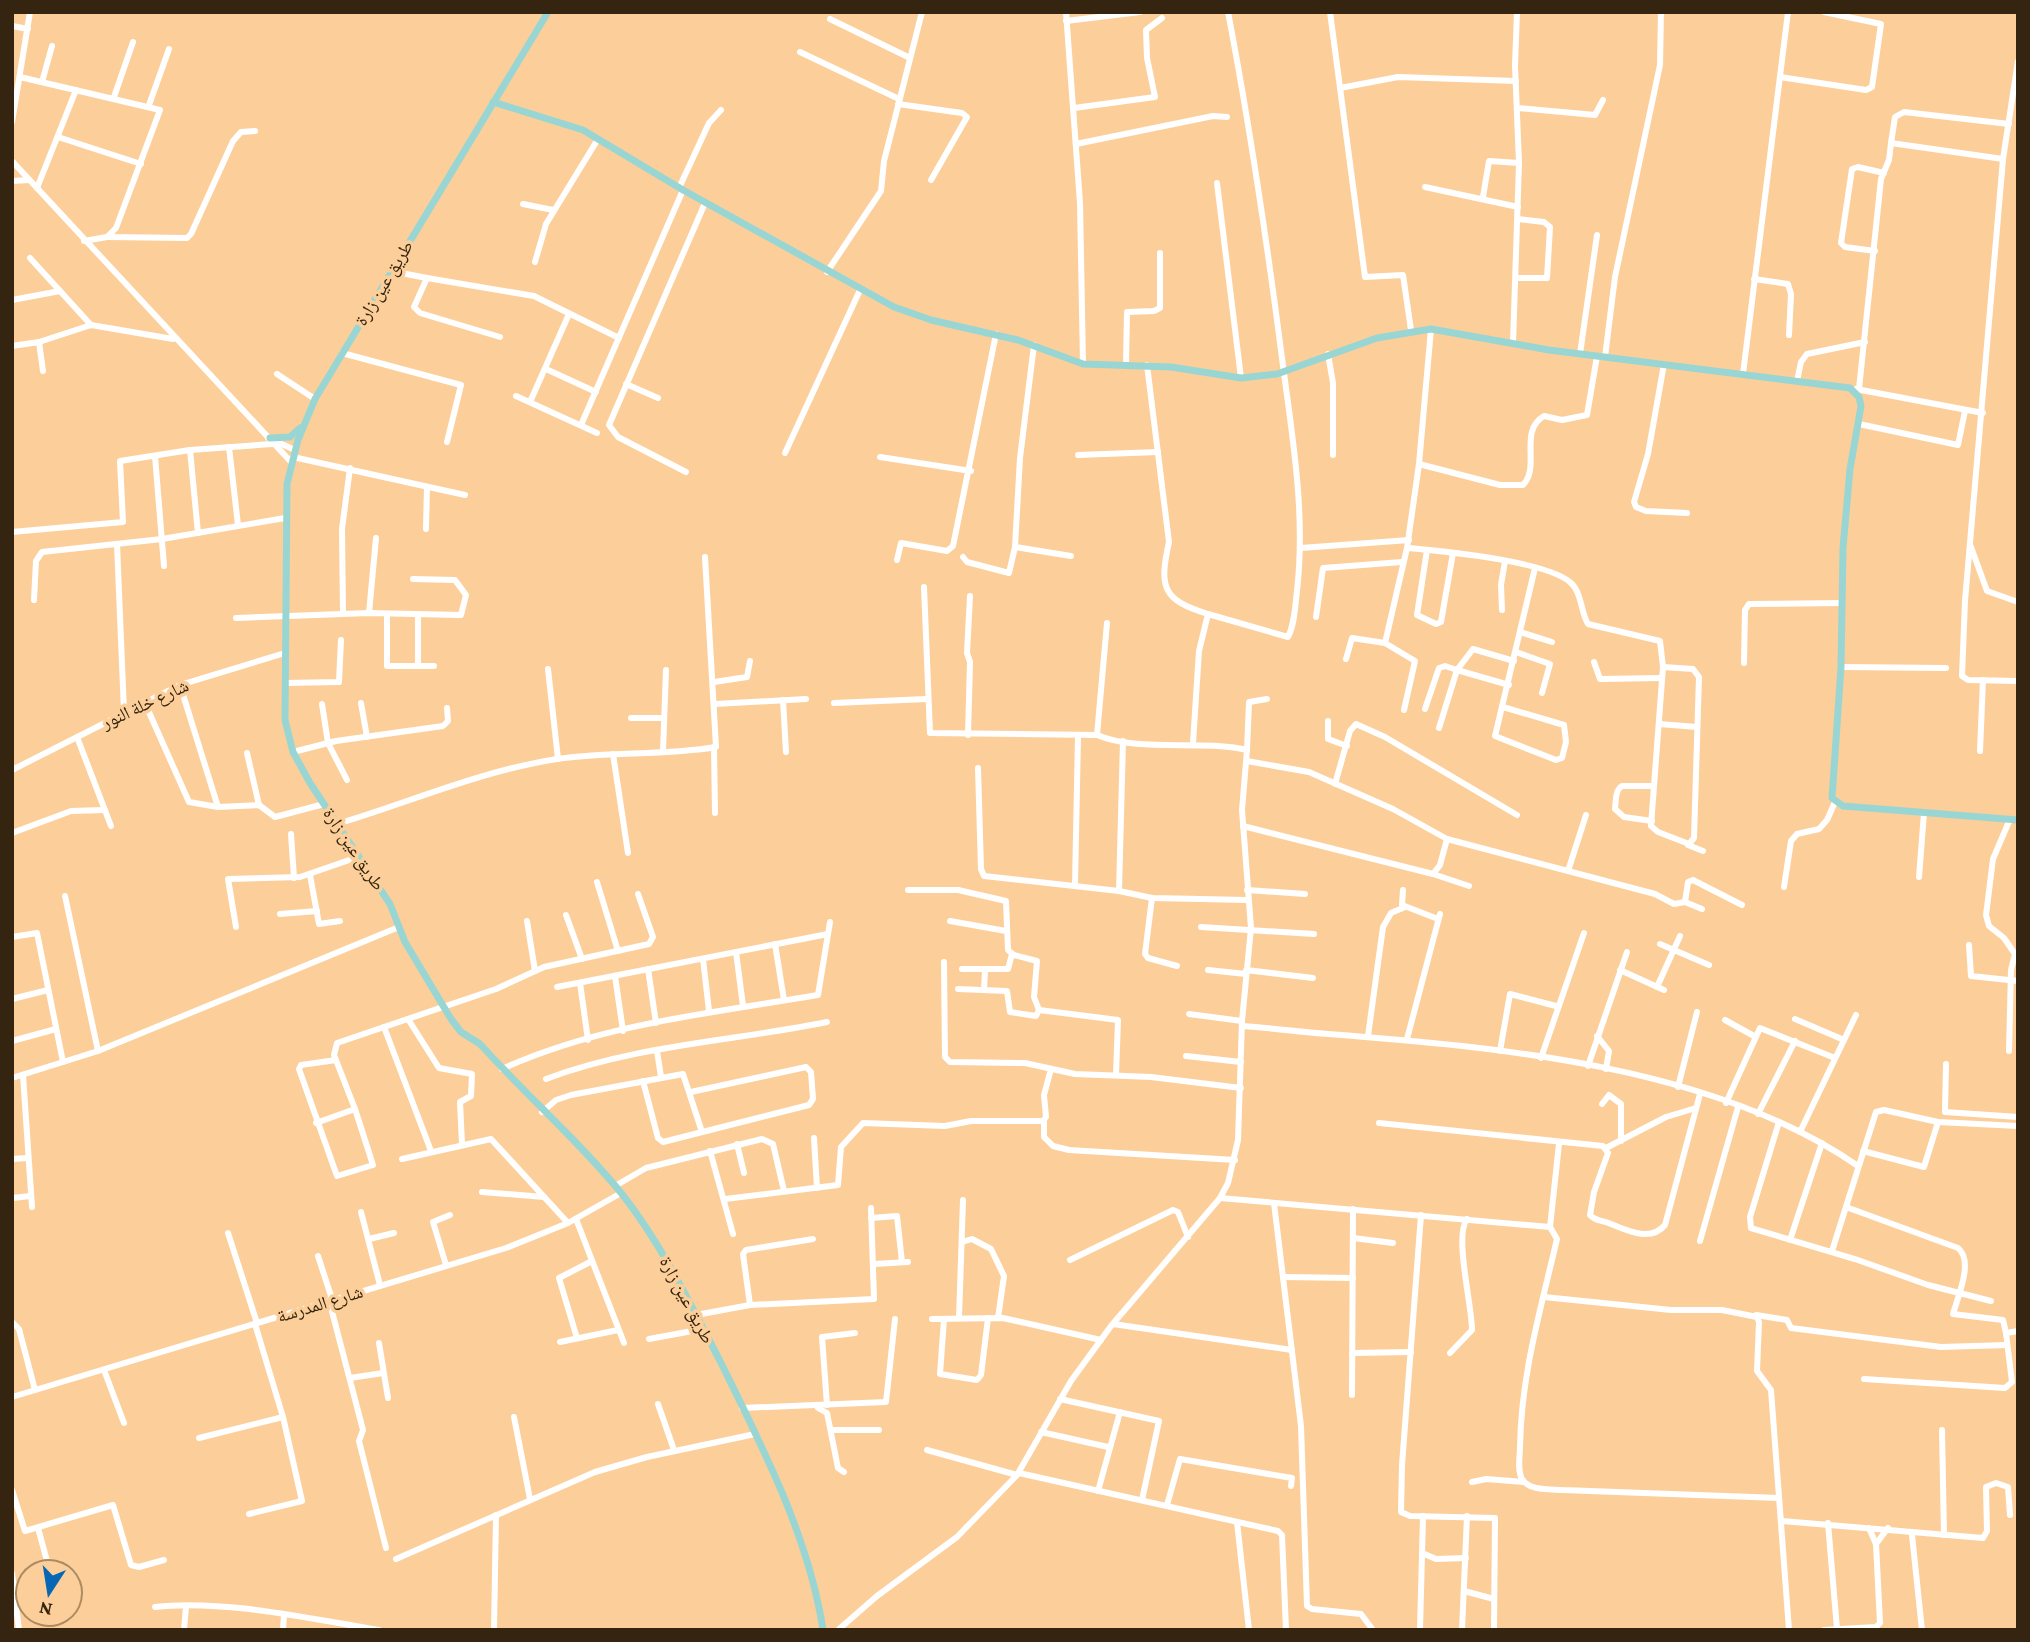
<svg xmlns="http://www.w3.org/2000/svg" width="2030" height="1642" viewBox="0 0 2030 1642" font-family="'Crimson Pro','Noto Naskh Arabic',serif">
<rect width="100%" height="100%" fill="#fccf9a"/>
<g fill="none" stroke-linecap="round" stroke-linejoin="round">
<g stroke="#fff" stroke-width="6">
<polyline points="1066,12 1080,203 1083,364"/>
<polyline points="1330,12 1365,277 1403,275 1411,330"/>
<polyline points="830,19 910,58"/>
<polyline points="1066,21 1140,12"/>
<polyline points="12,26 28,29"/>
<polyline points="800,52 899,99"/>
<polyline points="2018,61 2003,159 1965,601 1962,676 1968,680 2018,681"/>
<polyline points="20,77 160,110 116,228 107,237 84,241"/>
<polyline points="1780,77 1866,90 1872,87 1881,24 1824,12"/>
<polyline points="42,82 52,46"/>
<polyline points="1340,88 1398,77 1516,81"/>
<polyline points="114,97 133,42"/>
<polyline points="898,104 962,113 967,117 931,180"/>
<polyline points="149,105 169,49"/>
<polyline points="1074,108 1155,97 1147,58 1146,30 1162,18"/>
<polyline points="1518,108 1595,115 1603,100"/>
<polyline points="12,122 30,12"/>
<polyline points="58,137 141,164"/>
<polyline points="1891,143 1895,117 1904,112 2009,124"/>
<polyline points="1076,144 1213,116 1227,117"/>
<polyline points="12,161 292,463"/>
<polyline points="12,181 29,180"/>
<polyline points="1217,183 1241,378"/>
<polyline points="1425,187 1518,207"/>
<polyline points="37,188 76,90"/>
<polyline points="679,188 709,123 721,110"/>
<polyline points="1483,197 1489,161 1519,163"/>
<polyline points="523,204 553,210"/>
<polyline points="107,237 187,238 191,234 233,141 241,132 255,131"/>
<polyline points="1875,251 1845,247 1841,243 1852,169 1858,167 1884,173"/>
<polyline points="30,258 91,325"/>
<polyline points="535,262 546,224 598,139"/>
<polyline points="391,271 427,278 414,307 420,313 500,337"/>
<polyline points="827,272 881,191 884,161 922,12"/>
<polyline points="427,278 534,296 619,338"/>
<polyline points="1517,278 1547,278 1550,227 1544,222 1518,219"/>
<polyline points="1754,279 1788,284 1791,294 1789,335"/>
<polyline points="12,300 60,291"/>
<path d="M1431,329L1419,464L1407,548C1440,551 1553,561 1573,585C1582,595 1581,613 1588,624L1660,641L1663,667L1651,826L1658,832L1689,844L1694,838L1699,677L1693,669L1663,667"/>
<polyline points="39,342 43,371"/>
<polyline points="1513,343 1519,163 1515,66 1517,12"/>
<polyline points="1034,345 1020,458 1015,547 1071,556"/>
<polyline points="12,346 39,342 91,325 173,339"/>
<polyline points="342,353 461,385 447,442"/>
<polyline points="1328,354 1333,383 1333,455"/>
<polyline points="1580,354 1597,235"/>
<polyline points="1605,357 1615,277 1660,65 1661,12"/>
<polyline points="1664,364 1648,454 1634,502 1636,507 1646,511 1687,513"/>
<polyline points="1126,365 1127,312 1154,311 1160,308 1160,253"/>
<path d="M1147,365L1169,542C1159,587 1162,600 1208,614"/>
<polyline points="546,369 596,392"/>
<polyline points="277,374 315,399"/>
<polyline points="1743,374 1788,12"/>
<polyline points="1797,381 1801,362 1807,354 1865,342"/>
<polyline points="626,384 658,398"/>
<polyline points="1856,389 1983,413"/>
<polyline points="1859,389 1881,179 1889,160 1891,143 2003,159"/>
<polyline points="516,396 597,433"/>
<polyline points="530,402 569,314"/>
<polyline points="1859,424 1958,445 1965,411"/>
<polyline points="581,425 683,190"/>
<polyline points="268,438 295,450"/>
<polyline points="229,447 238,525"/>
<polyline points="190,450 198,533"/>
<polyline points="785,453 860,290"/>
<polyline points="1078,455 1158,452"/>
<polyline points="155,456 164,566"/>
<polyline points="293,457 465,495"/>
<polyline points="880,457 971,471"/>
<path d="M1419,464L1500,485H1523C1541,467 1518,431 1544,416L1562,420L1587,415L1597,356"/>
<polyline points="686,472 618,437 609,425 705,203"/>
<polyline points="426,529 427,487"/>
<polyline points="12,532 123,522 120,461 190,450 272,444"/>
<polyline points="117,544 124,712"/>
<polyline points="1971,547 1987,591 2018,602"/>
<polyline points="1301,548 1409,540"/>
<polyline points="1427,550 1417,615 1436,624 1441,622 1453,553"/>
<polyline points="963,557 967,562 1009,573 1015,547"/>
<polyline points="897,560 901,543 947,551 953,546 996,334"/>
<polyline points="34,600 36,561 42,552 162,539 285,518"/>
<polyline points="1502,610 1501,585 1505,561"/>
<polyline points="369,613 376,538"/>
<polyline points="343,614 342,529 350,468"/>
<polyline points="387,614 387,666 434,666"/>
<polyline points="1316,617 1323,568 1402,562"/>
<polyline points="236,618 369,613 461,615 466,595 455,580 413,579"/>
<polyline points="1520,632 1552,642"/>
<polyline points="1516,652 1550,664 1542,693"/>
<polyline points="1346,659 1352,638 1385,643"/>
<polyline points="1594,662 1600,679 1662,678"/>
<polyline points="1744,663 1745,610 1749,604 1841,603"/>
<polyline points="418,666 418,615"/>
<polyline points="1841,667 1946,668"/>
<polyline points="548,669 558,759"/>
<polyline points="714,682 747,677 750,661"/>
<polyline points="285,683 339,682 341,640"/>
<polyline points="180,685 218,807"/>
<polyline points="783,700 786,752"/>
<polyline points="144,701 189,802 218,807 259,805 275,817 324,804"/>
<polyline points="361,703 367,737"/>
<polyline points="834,703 927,699"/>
<polyline points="322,704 328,743 347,780"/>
<polyline points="715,704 806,699"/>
<polyline points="1503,707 1564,725 1566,742 1562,758 1556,760 1495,736 1535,568"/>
<polyline points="1425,709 1439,668 1445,666 1457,670 1473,649 1514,661"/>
<polyline points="1404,710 1415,661 1385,643 1407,548"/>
<polyline points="631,718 663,718"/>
<polyline points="1328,721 1328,739 1347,746"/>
<polyline points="1659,724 1697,727"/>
<polyline points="1439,728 1457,670 1509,685"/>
<polyline points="968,735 970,662 967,653 970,596"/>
<polyline points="1097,735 1107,623"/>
<polyline points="77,737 111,826"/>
<path d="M1193,743L1199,651L1208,614L1288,637C1295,623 1295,606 1297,591C1306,512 1292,436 1282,358C1267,242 1250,127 1228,12"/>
<polyline points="714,747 715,813"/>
<polyline points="1247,750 1249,702 1267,699"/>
<polyline points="663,751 666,670"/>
<polyline points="1980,751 1983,680"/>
<polyline points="293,752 336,741 443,726 448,721 447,708"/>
<polyline points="247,753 259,805"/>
<polyline points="613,754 628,853"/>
<polyline points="1247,761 1309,772 1393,809 1447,839 1655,894 1674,904 1685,902 1702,909"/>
<polyline points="978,768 981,869 984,876 1119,891 1152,898 1247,900"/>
<polyline points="12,770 180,685 285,653"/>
<polyline points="1335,784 1350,731 1356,724 1385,737 1517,815"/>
<path d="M1652,821L1624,817L1615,809C1616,801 1615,790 1622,786H1654"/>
<path d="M337,824C411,802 480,771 557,759C609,751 664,756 716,747L705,557"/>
<polyline points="1243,826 1433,874 1440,865 1447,839"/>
<polyline points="12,833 71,811 105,810"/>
<polyline points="291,834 294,878"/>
<polyline points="1688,845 1703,851"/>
<polyline points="1568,871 1586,815"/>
<polyline points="1433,874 1469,886"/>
<polyline points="310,875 319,924 340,921"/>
<polyline points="1919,877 1924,813"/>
<polyline points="597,882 618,951"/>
<polyline points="1075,885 1078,736"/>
<polyline points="1784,887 1791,841 1797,834 1819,829 1827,820 1835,802"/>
<polyline points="908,890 958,890 1006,901 1008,950 1014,955 1037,961 1034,997 1039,1010 1118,1020 1116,1075"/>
<polyline points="1247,890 1305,894"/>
<polyline points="1403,890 1402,905 1438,919"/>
<polyline points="1119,891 1123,741"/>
<polyline points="65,896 98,1051"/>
<polyline points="1152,898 1145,954 1148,958 1177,966"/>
<polyline points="1685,902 1688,882 1693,880 1742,905"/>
<polyline points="280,914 317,911"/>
<polyline points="566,915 582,959"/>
<polyline points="527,921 535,971"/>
<polyline points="950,921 1006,931"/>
<polyline points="236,927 228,879 300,877 358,857"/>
<polyline points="1201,927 1314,934"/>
<polyline points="12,937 37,933 63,1062"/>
<polyline points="775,944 784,1000"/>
<polyline points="1660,944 1709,965"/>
<polyline points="1969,945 1971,976 2018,981"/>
<polyline points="736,952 743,1006"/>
<polyline points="703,959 709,1011"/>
<polyline points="944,962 945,1057 950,1062 1025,1063 1075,1074 1151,1077 1241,1088"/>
<polyline points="648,969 656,1023"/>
<polyline points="962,969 1008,969 1012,954"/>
<polyline points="1208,970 1246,974"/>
<polyline points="1246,970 1313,978"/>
<polyline points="1620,970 1664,990"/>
<polyline points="615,976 623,1031"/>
<polyline points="580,983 588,1040"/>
<polyline points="557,987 828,934"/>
<polyline points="1657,987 1680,936"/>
<polyline points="958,989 1007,991 1010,1012 1036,1016 1039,1010"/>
<polyline points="984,990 985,970"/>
<polyline points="12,999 48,990"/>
<polyline points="1189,1014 1242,1021"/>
<polyline points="408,1019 439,1068 472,1074 471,1096 460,1102 462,1144"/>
<polyline points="1795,1019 1844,1040"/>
<polyline points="1725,1020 1754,1036"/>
<path d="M1243,1026C1271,1028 1300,1032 1328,1034C1498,1047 1714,1066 1858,1166"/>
<polyline points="384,1027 431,1151"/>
<polyline points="1368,1036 1383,927 1391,913 1405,907"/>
<polyline points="1597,1036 1609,1051 1606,1069"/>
<polyline points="1407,1039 1440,914"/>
<polyline points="12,1041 56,1029"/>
<polyline points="657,1051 661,1077"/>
<polyline points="1500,1051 1510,994 1556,1006"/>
<polyline points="2009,1051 2011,970 2015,954 2004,938 1989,926 1986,915 1993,859 2010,819"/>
<polyline points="1186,1056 1241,1062"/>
<polyline points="1541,1058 1584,933"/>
<polyline points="1946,1064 1945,1112 2018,1117"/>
<polyline points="1588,1066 1627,952"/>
<path d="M502,1069C601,1024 712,1013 818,995L830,922"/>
<polyline points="23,1075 32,1207"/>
<polyline points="12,1078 98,1051 399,927"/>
<path d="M546,1079C636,1045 734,1041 827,1022"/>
<polyline points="643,1081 658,1138 663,1142 809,1105 813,1099 811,1072 806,1067 691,1092"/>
<polyline points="1678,1087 1697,1012"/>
<polyline points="1726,1103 1760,1028 1835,1058"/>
<polyline points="1602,1104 1609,1095 1621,1104 1621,1141"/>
<polyline points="355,1109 334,1055 337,1043 496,989 544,967 649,944 653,937 638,894"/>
<polyline points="542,1112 556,1100 571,1095 683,1074 702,1132"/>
<polyline points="1758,1114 1795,1041"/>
<polyline points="1044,1120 1044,1137 1053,1146 1069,1150 1235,1160"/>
<polyline points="1779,1122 1750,1217 1751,1228 1855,1259 1928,1285 1991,1301"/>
<polyline points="316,1123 355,1109 373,1165 337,1176 299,1069 301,1065 336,1060"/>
<path d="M1379,1123L1603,1146L1608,1153L1594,1192L1590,1215C1596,1222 1603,1220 1611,1224C1628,1231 1651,1242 1665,1225L1700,1094"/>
<polyline points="1800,1132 1856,1015"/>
<polyline points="814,1138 817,1188"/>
<polyline points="737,1144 744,1173"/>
<polyline points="1606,1148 1666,1117 1696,1108"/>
<polyline points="710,1151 733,1234"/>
<polyline points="1863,1151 1924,1167 1938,1122"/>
<polyline points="12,1159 28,1158"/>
<polyline points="402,1159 491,1139 568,1223"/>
<polyline points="615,1186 646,1168 762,1139 773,1144 784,1191"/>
<polyline points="482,1192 544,1197"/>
<polyline points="12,1198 31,1196"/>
<path d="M1220,1198L1550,1227L1557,1239C1541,1308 1521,1375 1520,1447C1520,1456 1517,1470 1522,1479C1529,1491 1550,1489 1563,1490L1779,1498"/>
<polyline points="725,1199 838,1185 841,1147 863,1123 945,1126 971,1121 1043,1121 1046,1117 1044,1095 1051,1069"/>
<polyline points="1274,1203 1301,1426 1307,1606 1312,1609 1361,1614 1373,1630"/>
<path d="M1846,1207L1958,1248C1974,1261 1958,1296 1953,1314L2003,1320L2006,1333L2018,1331"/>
<polyline points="361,1212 380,1285"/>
<polyline points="1421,1215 1402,1465 1401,1512 1410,1516 1495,1518 1494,1630"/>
<polyline points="871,1218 897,1216 902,1262"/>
<polyline points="576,1219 624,1343"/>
<polyline points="1550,1227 1559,1144"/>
<polyline points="228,1233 257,1323"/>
<polyline points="1353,1238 1393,1243"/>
<polyline points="369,1239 394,1233"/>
<polyline points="1790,1240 1822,1143"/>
<polyline points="1700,1241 1738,1107"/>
<polyline points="962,1242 972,1239 991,1249 1004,1276 998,1318"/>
<polyline points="1832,1251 1876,1112 1884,1110 1938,1122 2018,1126"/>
<polyline points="318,1256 332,1299"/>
<polyline points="1070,1260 1173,1210 1178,1212 1188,1237"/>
<polyline points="874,1264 908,1262"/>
<polyline points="446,1265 433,1222 450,1215"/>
<polyline points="1283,1277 1353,1278"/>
<polyline points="1544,1297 1671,1310 1722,1310 1757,1317 1759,1322 1757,1371 1771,1390 1789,1630"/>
<polyline points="329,1300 363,1430 359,1441 386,1548"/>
<polyline points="750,1305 743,1254 746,1250 813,1239"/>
<polyline points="696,1315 750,1305 874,1299 871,1208"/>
<polyline points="1756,1315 1787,1320 1791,1328 1941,1347 2007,1345"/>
<polyline points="959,1318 963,1200"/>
<polyline points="932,1319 1003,1318 1101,1340"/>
<polyline points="944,1319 940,1374 977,1380 981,1375 988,1318"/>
<polyline points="12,1322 19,1329 35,1390"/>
<polyline points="1113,1324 1292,1350"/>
<polyline points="577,1338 559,1278 592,1261"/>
<polyline points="649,1339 703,1329"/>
<polyline points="560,1342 618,1330"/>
<polyline points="379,1343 388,1398"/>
<polyline points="1352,1353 1411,1352"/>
<path d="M1450,1353L1472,1330C1472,1305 1454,1236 1467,1219"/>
<polyline points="104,1370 124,1423"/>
<polyline points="350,1378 383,1373"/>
<polyline points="1864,1379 2005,1388 2012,1382 2006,1333"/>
<polyline points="1352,1395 1353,1209"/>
<polyline points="12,1397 506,1248 568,1223 621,1193"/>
<polyline points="1060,1399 1159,1421 1142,1500"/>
<polyline points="658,1404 674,1450"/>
<polyline points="827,1405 822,1337 855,1333"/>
<polyline points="742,1408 886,1402 895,1319"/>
<polyline points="818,1408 827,1413 838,1468 844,1472"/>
<polyline points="514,1417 530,1499"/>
<polyline points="831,1430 879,1430"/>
<polyline points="1942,1430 1944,1535"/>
<polyline points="1041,1432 1108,1447"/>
<polyline points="199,1438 283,1417"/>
<polyline points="927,1450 1017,1475"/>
<polyline points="1019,1473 1278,1531 1282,1535 1286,1630"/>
<polyline points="1472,1482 1486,1479 1524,1482"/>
<polyline points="12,1490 25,1531 113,1505 131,1565 139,1567 164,1560"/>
<polyline points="1098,1491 1120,1412"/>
<polyline points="1167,1505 1180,1459 1292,1478 1291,1486"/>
<polyline points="249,1514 302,1501 283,1417 255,1324"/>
<polyline points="1782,1521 1983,1538 1987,1531 1986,1487 1996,1483 2008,1487 2010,1515"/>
<polyline points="1237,1522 1249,1630"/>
<polyline points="1828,1523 1837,1629"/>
<polyline points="38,1528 50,1572"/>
<polyline points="1912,1535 1922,1630"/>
<polyline points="1876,1544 1888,1528"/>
<polyline points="1422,1553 1436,1559 1466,1558"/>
<polyline points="396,1559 595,1472 647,1457 755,1434"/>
<polyline points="12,1573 19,1630"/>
<polyline points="1464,1591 1494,1599"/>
<path d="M155,1607C222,1599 312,1619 379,1630"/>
<polyline points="184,1630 186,1606"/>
<polyline points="283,1630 284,1615"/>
<polyline points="494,1630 496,1515"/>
<path d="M838,1630L877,1596L957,1537L1017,1475L1071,1381L1111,1326L1220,1198L1228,1183L1238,1140L1242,1021L1251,928L1242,810L1247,750C1200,739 1140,753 1097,735L930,733L924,587"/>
<polyline points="1420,1630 1423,1516"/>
<polyline points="1462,1630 1467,1516"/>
<polyline points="1824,1630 1876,1627 1880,1623 1876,1544 1869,1528"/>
</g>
<g stroke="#99d6d3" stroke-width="7">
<path d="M548,12L315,399L298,440L287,484L285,720L293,752L310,783L390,904L405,942L451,1019L461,1032L480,1044C525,1094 580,1142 622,1194C662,1245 691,1305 721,1363C762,1446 809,1537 823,1630"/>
<polyline points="493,102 583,130 683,190 894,307 931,320 1018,340 1083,364 1171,367 1241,378 1277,374 1377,338 1431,329 1549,350 1850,388 1859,397 1861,406 1850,469 1843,548 1841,667 1832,798 1843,806 2018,820"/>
<polyline points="270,438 290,437 300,428"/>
</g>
</g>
<g text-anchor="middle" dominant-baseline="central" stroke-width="7" stroke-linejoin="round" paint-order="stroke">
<g font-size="18" fill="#35240f" stroke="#fccf9a">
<text transform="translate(384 283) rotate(-59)">طريق عين زارة</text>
<text transform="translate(145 704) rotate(-25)">شارع خلة النور</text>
<text transform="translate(354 849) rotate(56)">طريق عين زارة</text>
<text transform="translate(687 1300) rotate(62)">طريق عين زارة</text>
<text transform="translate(320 1304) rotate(-17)">شارع المدرسة</text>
</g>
</g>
<rect width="2030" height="1642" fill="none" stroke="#35240f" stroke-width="28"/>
<g transform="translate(49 1593) rotate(192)"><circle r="33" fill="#fccf9a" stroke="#ac8b62" stroke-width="2"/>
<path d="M0-5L12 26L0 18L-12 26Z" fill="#0767b4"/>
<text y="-10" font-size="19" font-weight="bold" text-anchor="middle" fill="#35240f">N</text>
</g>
</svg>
